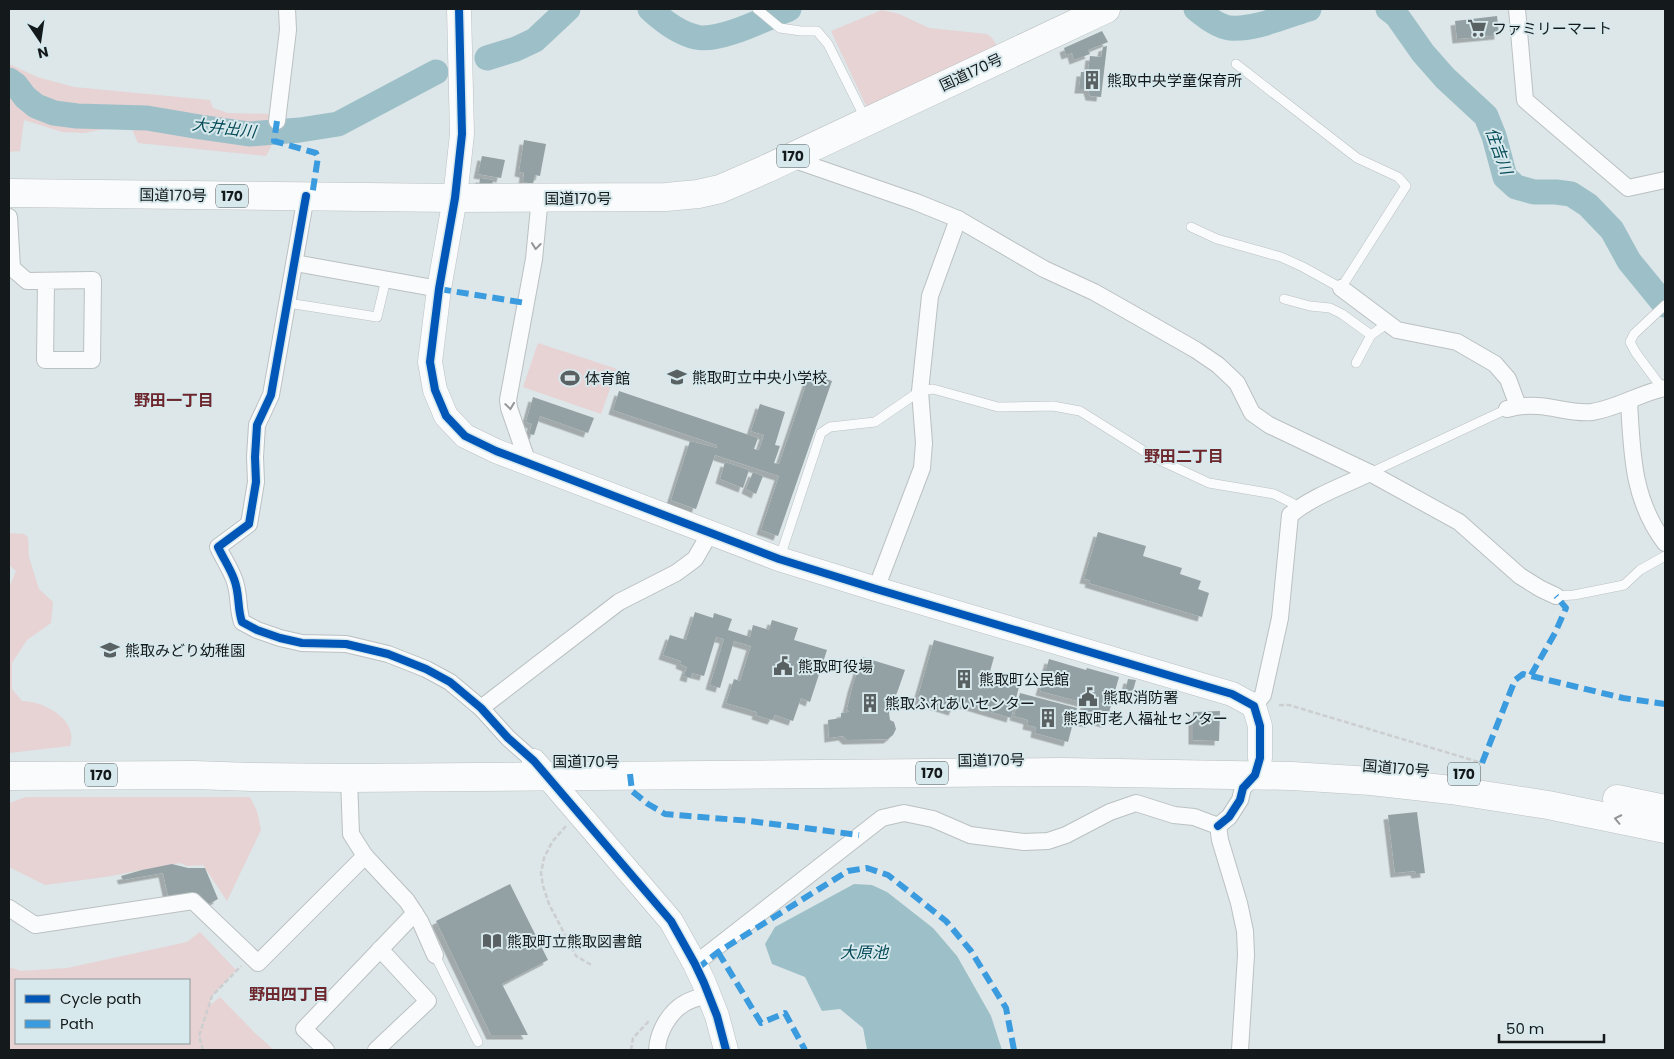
<svg xmlns="http://www.w3.org/2000/svg" width="1674" height="1059" viewBox="0 0 1674 1059" font-family="Poppins,'Noto Sans JP',sans-serif">
<defs>
<filter id="shadow"><feDropShadow dx="-4.5" dy="4.5" stdDeviation="0" flood-color="#0004"/></filter>
</defs>
<rect width="100%" height="100%" fill="#dde6e8"/>
<g fill="#e7d3d4" fill-rule="evenodd">
<polygon points="882,10 899,14 929,28 987,34 992,38 999,49 869,112 831,31"/>
<polygon points="9,64 37,77 74,87 210,100 213,108 228,113 270,114 277,121 274,141 266,156 138,143 130,124 84,133 62,132 24,120 20,151 9,152"/>
<polygon points="538,343 617,369 601,414 523,387"/>
<path d="M9,533L24,534L28,537L29,557L39,589L53,602L51,623L27,640L12,663V689L22,701C45,701 79,721 70,746L9,753V588L16,571L9,565Z"/>
<polygon points="26,797 250,797 257,811 261,830 227,901 203,865 187,866 180,863 105,877 45,885 9,867 9,803"/>
<path d="M200,932L236,970L212,996L209,1006L220,997L256,1034L274,1050H9V967L21,971L67,968L187,942ZM16,980H189V1043H16Z"/>
</g>
<polygon fill="#9dc0c8" points="854,884 872,885 887,892 933,928 957,956 991,1016 1002,1050 869,1050 867,1049 863,1028 840,1009 822,1011 805,977 772,964 765,944 775,927"/>
<g fill="none" stroke-linecap="round" stroke-linejoin="round">
<g stroke="#9dc0c8" stroke-width="25">
<path d="M650,9C663,21 678,33 696,37C718,43 767,18 789,9"/>
<path d="M1196,9C1205,16 1218,27 1230,28C1256,30 1284,16 1309,9"/>
<polyline points="1388,9 1397,16 1423,53 1445,78 1486,116 1494,136 1505,177 1516,187 1534,192 1556,192 1571,194 1588,205 1612,230 1629,261 1665,305"/>
<polyline points="487,58 516,49 535,40 568,9"/>
<polyline points="9,80 16,85 25,97 36,106 54,113 77,116 147,118 200,127 249,134 300,130 338,124 436,72"/>
</g>
</g>
<g fill="#94a1a4" filter="url(#shadow)">
<polygon points="1497,16 1499,35 1457,39 1455,21"/>
<polygon points="1102,31 1108,42 1088,50 1090,54 1074,60 1072,53 1066,55 1064,48"/>
<polygon points="1107,46 1101,97 1090,96 1088,89 1079,89 1081,72 1088,72 1090,56 1101,57 1103,47"/>
<polygon points="524,140 546,144 540,176 535,175 533,184 523,182 524,173 519,172"/>
<polygon points="482,156 505,160 501,178 478,174"/>
<polygon points="480,178 493,180 492,188 479,186"/>
<polygon points="810,373 832,381 778,536 761,530 779,476 715,455 696,509 671,500 690,441 717,448 717,445 613,410 619,391 758,438 754,449 759,450 764,435 751,431 760,404 785,412 775,445 780,446 774,463 779,464"/>
<polygon points="533,397 594,418 588,433 540,416 534,435 529,434 532,424 526,422"/>
<polygon points="725,462 749,470 743,488 720,479"/>
<polygon points="753,472 763,476 756,494 746,489"/>
<polygon points="1098,532 1146,546 1143,556 1182,568 1180,574 1201,581 1198,589 1209,593 1202,617 1089,583 1090,580 1084,579"/>
<polygon points="695,612 713,618 714,613 732,619 728,630 750,637 753,625 769,630 772,620 798,628 794,640 827,650 810,702 801,698 793,721 775,715 772,720 756,715 757,712 726,703 734,679 740,681 751,646 734,641 720,688 710,685 724,639 716,637 704,676 692,673 691,678 684,676 687,667 680,664 681,661 663,655 670,635 686,640"/>
<polygon points="934,640 994,657 989,675 1020,683 1011,718 957,702 953,711 917,700"/>
<polygon points="862,657 905,670 897,693 894,697 889,713 890,720 894,722 896,729 893,735 888,739 847,740 843,736 829,738 828,720 841,718 841,713 849,712 847,709 852,688"/>
<polygon points="1049,659 1086,670 1087,668 1119,677 1106,723 1091,719 1090,723 1080,721 1085,703 1040,691"/>
<polygon points="1128,679 1136,680 1132,694 1125,691"/>
<polygon points="1020,693 1077,708 1068,742 1035,733 1036,727 1027,725 1028,720 1014,716"/>
<polygon points="1220,711 1219,741 1193,740 1193,712"/>
<polygon points="1417,812 1425,873 1416,874 1415,871 1395,873 1388,815"/>
<polygon points="172,864 188,868 205,868 218,899 204,907 169,900 163,873 123,880 121,876 142,870"/>
<polygon points="510,884 548,960 502,984 528,1035 491,1035 436,921"/>
</g>
<g fill="none" stroke-linecap="round" stroke-linejoin="round">
<g stroke="#bbc1c2" stroke-width="10">
<g id="lane">
<polyline points="757,9 780,28 801,31 817,31 828,44 865,118"/>
<polyline points="1191,227 1217,239 1281,257 1303,267 1341,288 1406,186 1398,177 1357,158 1236,64"/>
<polyline points="1284,299 1310,306 1330,308 1342,314 1371,335"/>
<polyline points="288,303 377,317 386,279"/>
<polyline points="1356,363 1371,335 1388,323"/>
<polyline points="1662,388 1636,353 1630,342 1634,334 1665,305"/>
<polyline points="1370,473 1507,409"/>
<polyline points="780,557 821,433 830,427 875,422 920,391 933,389 998,407 1053,406 1080,411 1155,458 1209,483 1274,494 1300,507"/>
<polyline points="1556,596 1574,595 1624,585 1640,570 1665,556"/>
<polyline points="435,955 478,1042"/>
</g>
</g>
<g stroke="#bbc1c2" stroke-width="18">
<g id="street">
<polyline points="1517,9 1525,100 1628,188 1665,180"/>
<polyline points="277,121 288,30 287,9"/>
<polyline points="789,158 916,202 958,219 1044,269 1094,292 1140,318 1196,350 1218,365 1237,383 1252,413 1269,425 1370,473 1459,522 1520,576 1541,589 1556,596"/>
<path d="M306,196L271,395L257,425L255,457L256,482L249,524L218,547C223,558 230,568 234,579C240,594 237,608 242,622L257,630L280,638L302,643L346,644L388,654L426,669L450,682L481,708L508,738L534,761"/>
<polyline points="9,217 12,268 27,281 93,280 92,360 45,360 46,281"/>
<polyline points="295,263 439,289"/>
<polyline points="1341,288 1397,330 1457,342 1495,364 1508,379 1518,406"/>
<path d="M1629,401C1632,453 1632,499 1665,543"/>
<path d="M1507,409C1518,406 1527,405 1538,406C1556,407 1573,414 1592,412C1618,408 1640,393 1665,388"/>
<polyline points="528,463 509,408 508,400 534,259 540,197"/>
<polyline points="876,589 922,468 924,443 920,391 930,296 958,219"/>
<path d="M1254,706L1263,695L1280,618L1290,515C1313,496 1343,486 1370,473"/>
<polyline points="481,708 619,602 676,573 695,559 710,533"/>
<polyline points="1218,826 1220,840 1239,903 1245,931 1246,955 1240,1050"/>
<polyline points="1218,826 1229,817 1240,800 1243,788 1255,775 1256,772"/>
<polyline points="365,856 407,901 420,921 435,955"/>
<polyline points="9,908 35,925 193,901 258,963 365,856 351,834 349,778"/>
<polyline points="695,964 882,818 904,813 933,819 970,835 1024,842 1048,841 1066,835 1110,812 1136,803 1174,815 1194,817 1218,826"/>
<polyline points="326,1050 304,1029 415,913"/>
<polyline points="376,1050 428,1001 380,949"/>
<path d="M657,1050C658,1032 669,1012 685,1003C692,999 701,997 708,994"/>
</g>
</g>
<g stroke="#bbc1c2" stroke-width="25">
<g id="secondary">
<polyline points="459,9 462,134 455,198 439,289 430,362 435,390 446,416 465,436 496,451 779,559 876,589 1232,694 1254,706 1260,726 1260,758"/>
<polyline points="534,761 671,921 695,964 704,983 717,1016 726,1050"/>
</g>
</g>
<g stroke="#bbc1c2" stroke-width="29">
<g id="highway">
<polyline points="9,193 455,198 666,197 698,194 720,189 766,169 1106,9"/>
<polyline points="9,776 194,775 252,777 349,778 1062,772 1292,776 1371,781 1451,790 1548,805 1665,829"/>
<polyline points="1617,799 1665,809"/>
</g>
</g>
<g stroke="#cccecf" stroke-width="2.5" stroke-dasharray="5 2.5" stroke-linecap="butt">
<polyline points="1279,705 1289,705 1482,763"/>
<polyline points="566,826 552,842 544,858 541,873 543,886 549,904 576,956 593,966"/>
<polyline points="203,1050 199,1036 212,996 241,966"/>
<polyline points="631,1050 633,1038 649,1021"/>
</g>
<use href="#lane" stroke="#fafbfc" stroke-width="9"/>
<use href="#street" stroke="#fafbfc" stroke-width="16"/>
<use href="#secondary" stroke="#fafbfc" stroke-width="24"/>
<use href="#highway" stroke="#fafbfc" stroke-width="28"/>
<g stroke="#3b9bdf" stroke-width="6" stroke-dasharray="12 6" stroke-linecap="butt">
<polyline points="277,121 274,141 316,153 318,157 312,196"/>
<polyline points="439,289 526,303"/>
<polyline points="1531,675 1555,633 1566,608 1556,596"/>
<polyline points="1482,763 1515,680 1523,674 1623,698 1665,704"/>
<polyline points="630,774 632,791 648,804 665,814 750,821 859,835"/>
<polyline points="718,952 761,1023 785,1013 805,1050"/>
<polyline points="697,969 718,952 848,871 867,868 888,875 946,921 971,951 1006,1008 1014,1050"/>
</g>
<g stroke="#d8e9ed" stroke-width="11">
<g id="cycleway">
<polyline points="459,9 462,134 455,198 439,289 430,362 435,390 446,416 465,436 496,451 779,559 876,589 1232,694 1254,706 1260,726 1260,758 1255,775 1243,788 1240,800 1229,817 1218,826"/>
<path d="M306,196L271,395L257,425L255,457L256,482L249,524L218,547C223,558 230,568 234,579C240,594 237,608 242,622L257,630L280,638L302,643L346,644L388,654L426,669L450,682L481,708L508,738L534,761L671,921L695,964L704,983L717,1016L726,1050"/>
</g>
</g>
<use href="#cycleway" stroke="#0057b8" stroke-width="8"/>
</g>
<defs><path id="oneway-chevron" d="M-2-3.5L2.5 0L-2 3.5" fill="none" stroke-width="1.6" stroke-linecap="round" stroke-linejoin="round" transform="scale(1.25)"/></defs>
<g stroke="#929697">
<use href="#oneway-chevron" transform="translate(536 246) rotate(96)"/>
<use href="#oneway-chevron" transform="translate(510 406) rotate(82)"/>
<use href="#oneway-chevron" transform="translate(1618 819) rotate(-168)"/>
</g>
<defs>
<g id="supermarket-bare" transform="scale(1.5)"><path d="M-6-5.5h2.5l.6 2H6L4.5 2H-2.5L-4.4-4H-6ZM-1.5 3.2a1.3 1.3 0 1 0 .1 0ZM3 3.2a1.3 1.3 0 1 0 .1 0Z" fill="#5a6163" stroke="#d8e9ed" stroke-width="2.5" paint-order="stroke"/></g>
<g id="building-bare" transform="scale(1.5)"><path d="M-4-6H4V6H1V3H-1V6H-4ZM-2.5-4.3h1.7v1.8h-1.7ZM.8-4.3h1.7v1.8H.8ZM-2.5-1h1.7V.8h-1.7ZM.8-1h1.7V.8H.8Z" fill="#5a6163" stroke="#d8e9ed" stroke-width="2.5" paint-order="stroke"/></g>
<g id="school-bare" transform="scale(1.5)"><path d="M0-5L7-2L0 1L-7-2ZM-4 1L0 2.5L4 1V4Q0 6-4 4Z" fill="#5a6163" stroke="#d8e9ed" stroke-width="2.5" paint-order="stroke"/></g>
<g id="stadium-bare" transform="scale(1.5)"><path d="M0-5a6.5 5 0 1 0 0 10a6.5 5 0 1 0 0-10ZM-3.5-1.8h7v3.6h-7Z" fill="#5a6163" stroke="#d8e9ed" stroke-width="2.5" paint-order="stroke"/></g>
<g id="civic-bare" transform="scale(1.5)"><path d="M-.6-6.5H3V-4.5H.6V-3L4-1V1h2V6H-6V1h2V-1L-.6-3ZM-1.2 2.5V6h2.4V2.5Z" fill="#5a6163" stroke="#d8e9ed" stroke-width="2.5" paint-order="stroke"/></g>
<g id="library-bare" transform="scale(1.5)"><path d="M-6-4Q-3-5.5-.7-3.5V5Q-3 3-6 4ZM6-4Q3-5.5 .7-3.5V5Q3 3 6 4Z" fill="#5a6163" stroke="#d8e9ed" stroke-width="2.5" paint-order="stroke"/></g>
</defs>
<g fill-rule="evenodd">
<use href="#supermarket-bare" x="1477" y="28"/>
<use href="#building-bare" x="1092" y="80"/>
<use href="#school-bare" x="677" y="377"/>
<use href="#stadium-bare" x="570" y="378"/>
<use href="#school-bare" x="110" y="650"/>
<use href="#civic-bare" x="783" y="666"/>
<use href="#building-bare" x="964" y="679"/>
<use href="#civic-bare" x="1088" y="697"/>
<use href="#building-bare" x="870" y="703"/>
<use href="#building-bare" x="1048" y="718"/>
<use href="#library-bare" x="492" y="941"/>
</g>
<g text-anchor="middle" dominant-baseline="central" stroke-width="4" stroke-linejoin="round" paint-order="stroke">
<g fill="#d8e9ed" stroke="#4f585a" stroke-width="1">
<rect x="777" y="144.5" width="32" height="23" rx="4"/>
<rect x="216" y="184.5" width="32" height="23" rx="4"/>
<rect x="916" y="761.5" width="32" height="23" rx="4"/>
<rect x="1448" y="762.5" width="32" height="23" rx="4"/>
<rect x="85" y="763.5" width="32" height="23" rx="4"/>
</g>
<g font-size="14" font-weight="bold" fill="#141a1b">
<text x="793" y="156">170</text>
<text x="232" y="196">170</text>
<text x="932" y="773">170</text>
<text x="1464" y="774">170</text>
<text x="101" y="775">170</text>
</g>
<g font-size="15" fill="#141a1b" stroke="#d8e9ed" text-anchor="start">
<text x="1492" y="28">ファミリーマート</text>
<text x="1107" y="80">熊取中央学童保育所</text>
<text x="692" y="377">熊取町立中央小学校</text>
<text x="585" y="378">体育館</text>
<text x="125" y="650">熊取みどり幼稚園</text>
<text x="798" y="666">熊取町役場</text>
<text x="979" y="679">熊取町公民館</text>
<text x="1103" y="697">熊取消防署</text>
<text x="885" y="703">熊取ふれあいセンター</text>
<text x="1063" y="718">熊取町老人福祉センター</text>
<text x="507" y="941">熊取町立熊取図書館</text>
</g>
<g font-size="15" fill="#141a1b" stroke="#d8e9ed">
<text transform="translate(971 72) rotate(-25)">国道170号</text>
<text transform="translate(173 195) rotate(1)">国道170号</text>
<text x="578" y="198">国道170号</text>
<text transform="translate(991 760) rotate(-1)">国道170号</text>
<text x="586" y="761">国道170号</text>
<text transform="translate(1396 768) rotate(5)">国道170号</text>
</g>
<g font-size="16" font-style="italic" fill="#064c59" stroke="#d8e9ed">
<text transform="translate(224 128) rotate(7)">大井出川</text>
<text transform="translate(1499 151) rotate(70)">住吉川</text>
<text x="864" y="952">大原池</text>
</g>
<g font-size="16" font-weight="bold" fill="#6d272c" stroke="#d8e9ed">
<text x="174" y="400">野田一丁目</text>
<text x="1184" y="456">野田二丁目</text>
<text x="289" y="994">野田四丁目</text>
</g>
</g>
<rect width="1674" height="1059" fill="none" stroke="#141a1b" stroke-width="20"/>
<rect x="15" y="979" width="175" height="65" fill="#d8e9ed" stroke="#8a9699"/>
<rect x="25" y="995" width="25" height="8" fill="#0057b8" stroke="#8a9699"/>
<text x="60" y="1004" font-size="15" fill="#141a1b">Cycle path</text>
<rect x="25" y="1020" width="25" height="8" fill="#3b9bdf" stroke="#8a9699"/>
<text x="60" y="1029" font-size="15" fill="#141a1b">Path</text>
<g transform="translate(40 40) rotate(167)" stroke="#d8e9ed" stroke-width="4" paint-order="stroke">
<path d="M0-4L9 19L0 12L-9 19Z" fill="#141a1b"/>
<text y="-8" font-size="14" font-weight="bold" text-anchor="middle" fill="#141a1b">N</text>
</g>
<path d="M1499 1034v8h105v-8" fill="none" stroke="#141a1b" stroke-width="2.5"/>
<text x="1506" y="1034" font-size="15" fill="#141a1b" stroke="#d8e9ed" stroke-width="4" paint-order="stroke">50 m</text>
</svg>
